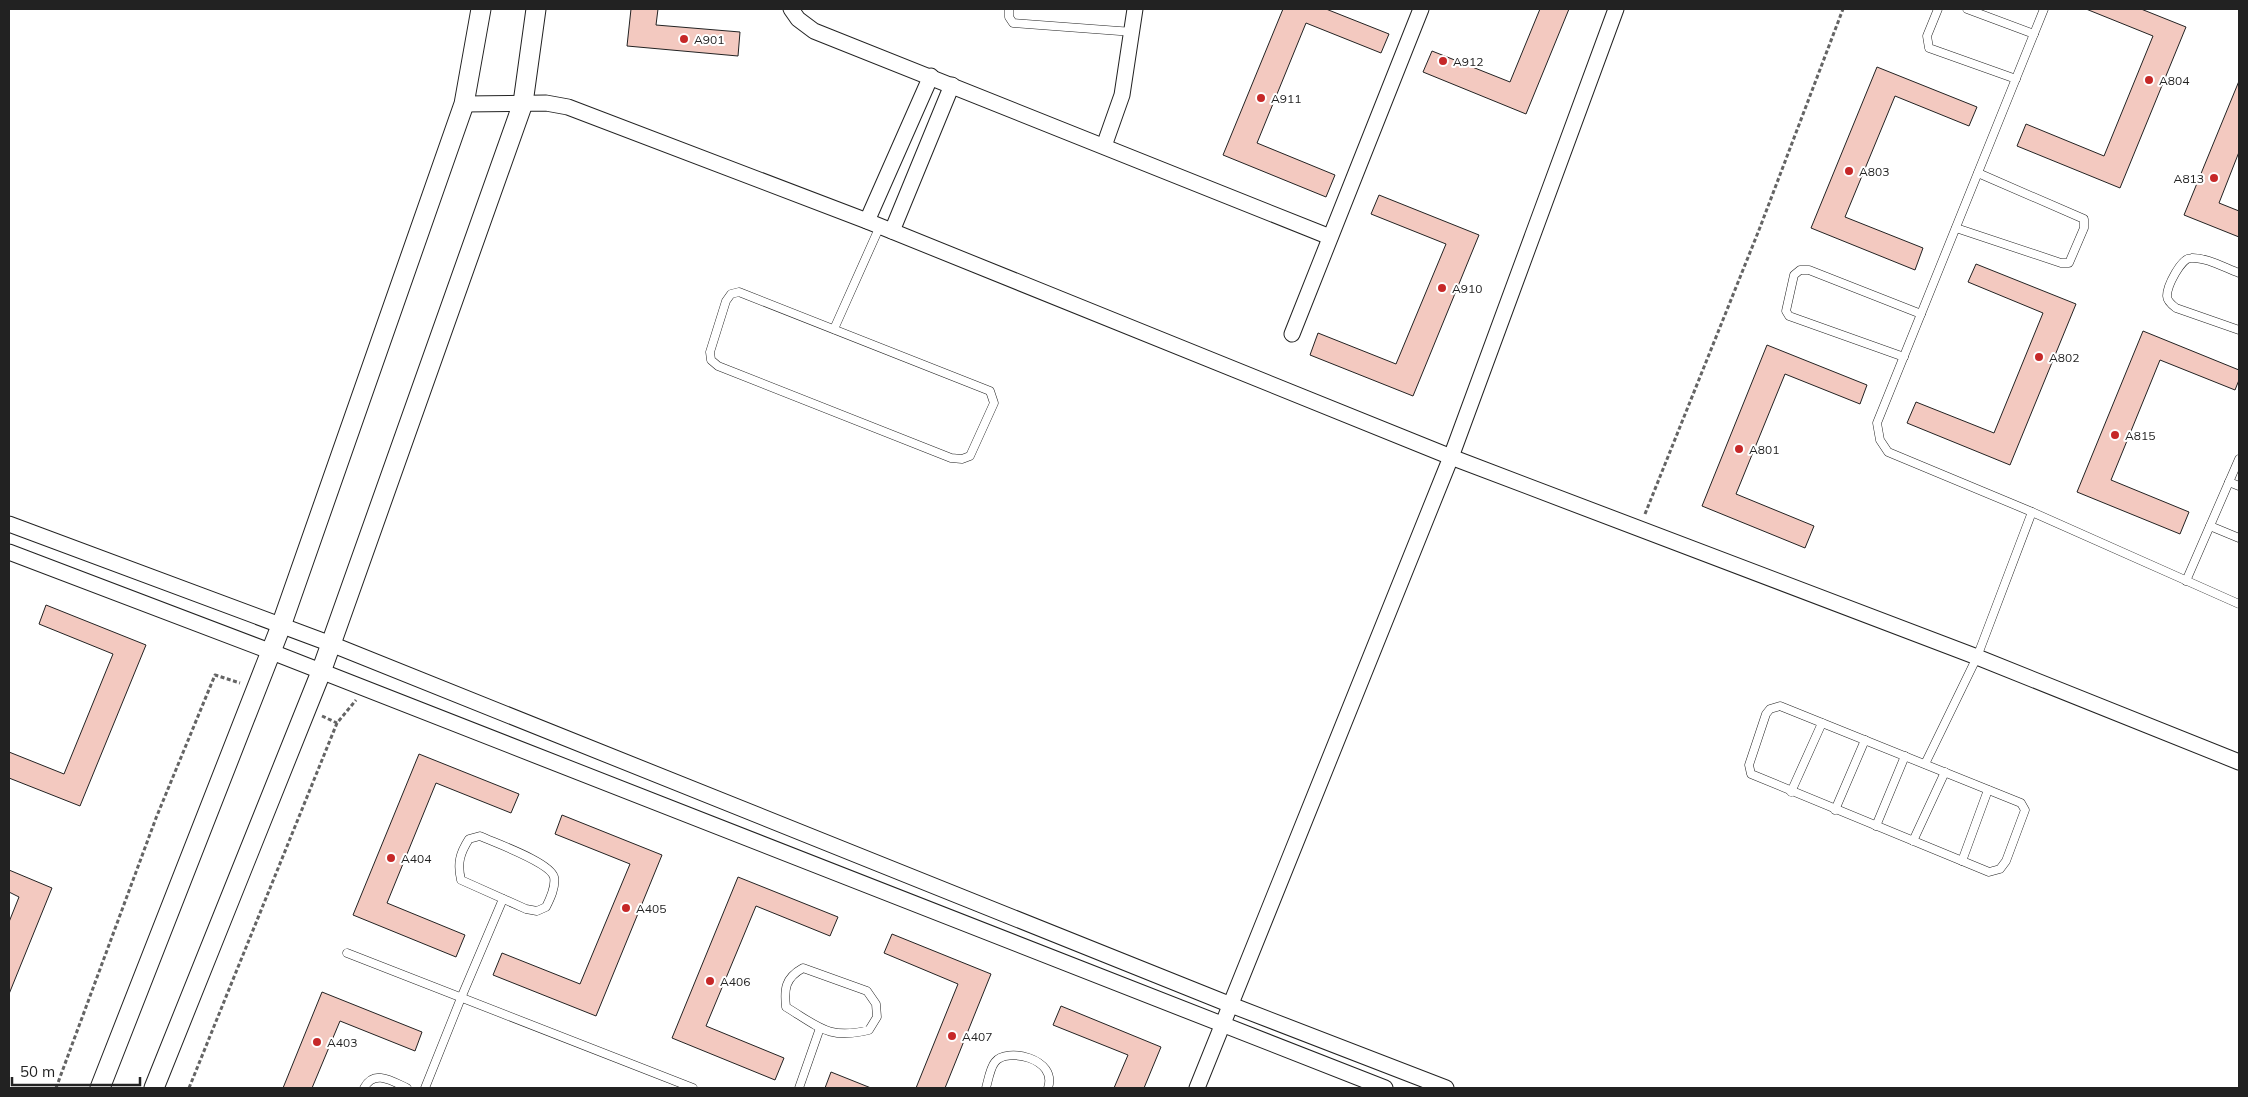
<svg xmlns="http://www.w3.org/2000/svg" width="2248" height="1097" viewBox="0 0 2248 1097" font-family="Mulish,sans-serif">
<rect width="100%" height="100%" fill="#fff"/>
<g fill="#f3c9c0" stroke="#222">
<polygon points="631,9 658,9 656,25 740,32 738,56 627,46"/>
<polygon points="1283,9 1326,9 1389,34 1381,53 1306,23 1257,143 1335,175 1326,197 1223,155"/>
<polygon points="1540,9 1569,9 1526,114 1423,72 1432,51 1510,82"/>
<polygon points="2086,9 2141,9 2186,27 2120,188 2017,146 2026,124 2104,156 2153,36"/>
<polygon points="1877,67 1977,107 1969,126 1895,96 1845,217 1923,248 1915,270 1811,228"/>
<polygon points="2239,81 2239,152 2219,203 2239,211 2239,237 2184,215"/>
<polygon points="1379,195 1479,235 1413,396 1310,355 1318,333 1396,364 1446,244 1371,214"/>
<polygon points="1976,264 2076,304 2010,465 1907,423 1916,402 1994,433 2043,313 1968,282"/>
<polygon points="2143,331 2239,370 2239,380 2235,390 2160,360 2111,480 2189,512 2180,534 2077,492"/>
<polygon points="1767,345 1867,385 1860,404 1785,374 1736,494 1814,526 1805,548 1702,506"/>
<polygon points="46,605 146,645 80,806 9,778 9,752 64,774 113,654 39,624"/>
<polygon points="419,754 519,794 511,813 436,783 387,903 465,935 456,957 353,915"/>
<polygon points="562,815 662,855 596,1016 493,975 502,953 580,984 630,864 555,834"/>
<polygon points="9,870 52,888 9,994 9,922 19,897 9,892"/>
<polygon points="738,877 838,917 830,936 756,906 706,1026 784,1058 775,1080 672,1038"/>
<polygon points="892,934 991,974 945,1088 916,1088 958,984 884,953"/>
<polygon points="322,992 422,1032 415,1051 340,1021 312,1088 283,1088"/>
<polygon points="1061,1006 1161,1047 1144,1088 1114,1088 1128,1055 1053,1025"/>
<polygon points="831,1072 871,1088 825,1088"/>
</g>
<g fill="none" stroke-linecap="round" stroke-linejoin="round">
<g stroke="#222" stroke-width="9">
<g id="service">
<polyline points="1009,9 1009,17 1013,23 1133,32"/>
<polyline points="1938,9 1927,36 1929,48 2016,79"/>
<polyline points="1967,9 2034,34"/>
<polyline points="2044,9 1877,423 1880,440 1888,452 2032,512 2239,604"/>
<polyline points="1956,228 2061,263 2069,263 2084,228 2084,219 1978,173"/>
<path d="M2239,273C2225,268 2206,257 2191,258C2181,258 2167,286 2167,296C2167,301 2172,305 2176,308L2239,330"/>
<polygon points="739,292 990,391 994,403 970,456 962,459 951,458 718,366 711,360 710,352 726,301 731,294"/>
<polyline points="834,329 880,226"/>
<polyline points="1904,357 1789,316 1786,311 1794,275 1800,270 1809,270 1921,314"/>
<polyline points="2229,482 2239,486"/>
<polyline points="2210,526 2239,538"/>
<polyline points="2186,581 2239,459"/>
<polygon points="1780,706 2021,803 2025,810 2006,861 2000,869 1989,872 1751,774 1749,765 1766,714 1770,709"/>
<polyline points="1925,764 1977,657 2032,512"/>
<polyline points="1791,792 1822,723"/>
<polyline points="1835,810 1865,740"/>
<polyline points="1876,826 1905,756"/>
<path d="M480,836C495,843 550,862 554,877C556,887 550,899 546,907L537,911L526,909L461,880C457,863 460,853 469,839Z"/>
<polyline points="1913,841 1945,772"/>
<polyline points="1962,861 1988,790"/>
<polyline points="347,953 693,1088"/>
<path d="M803,968L867,991L876,1004L877,1017L869,1030C829,1040 819,1027 786,1007C784,989 785,978 803,968Z"/>
<path d="M364,1088C374,1069 392,1081 407,1088"/>
<polyline points="425,1088 461,998 503,899"/>
<polyline points="799,1088 820,1028"/>
<path d="M986,1088C988,1081 990,1068 995,1062C1006,1047 1058,1058 1048,1088"/>
</g>
</g>
<g stroke="#222" stroke-width="17">
<g id="minor">
<polyline points="791,9 798,19 814,31 1330,237"/>
<polyline points="464,104 546,103 568,107 867,221 1451,457 1977,657 2239,762"/>
<polyline points="1104,146 1122,95 1135,9"/>
<polyline points="867,221 931,76"/>
<polyline points="892,231 952,85"/>
<polyline points="1292,334 1421,9"/>
<polyline points="9,524 331,644 1231,1005 1446,1088"/>
<polyline points="9,552 272,652 1385,1088"/>
<polyline points="1197,1088 1451,457 1616,9"/>
</g>
</g>
<g stroke="#222" stroke-width="21">
<g id="tertiary">
<polyline points="100,1088 281,626 464,104 481,9"/>
<polyline points="154,1088 321,672 523,103 536,9"/>
</g>
</g>
<g stroke="#646464" stroke-width="3" stroke-dasharray="4 2.5" stroke-linecap="butt">
<polyline points="1645,514 1759,230 1843,9"/>
<polyline points="322,716 337,723"/>
<polyline points="56,1088 156,818 215,675 240,683"/>
<polyline points="189,1088 337,723 356,700"/>
</g>
<use href="#service" stroke="#fff" stroke-width="8"/>
<use href="#minor" stroke="#fff" stroke-width="15"/>
<use href="#tertiary" stroke="#fff" stroke-width="19"/>
</g>
<g fill="#c62828" stroke="#fff" stroke-width="2">
<circle cx="684" cy="39" r="5"/>
<circle cx="1443" cy="61" r="5"/>
<circle cx="2149" cy="80" r="5"/>
<circle cx="1261" cy="98" r="5"/>
<circle cx="1849" cy="171" r="5"/>
<circle cx="2214" cy="178" r="5"/>
<circle cx="1442" cy="288" r="5"/>
<circle cx="2039" cy="357" r="5"/>
<circle cx="2115" cy="435" r="5"/>
<circle cx="1739" cy="449" r="5"/>
<circle cx="391" cy="858" r="5"/>
<circle cx="626" cy="908" r="5"/>
<circle cx="710" cy="981" r="5"/>
<circle cx="952" cy="1036" r="5"/>
<circle cx="317" cy="1042" r="5"/>
</g>
<g text-anchor="middle" dominant-baseline="central" stroke-width="4" stroke-linejoin="round" paint-order="stroke">
<g font-size="12" fill="#222" stroke="#fff" text-anchor="start">
<text x="694" y="39">A901</text>
<text x="1453" y="61">A912</text>
<text x="2159" y="80">A804</text>
<text x="1271" y="98">A911</text>
<text x="1859" y="171">A803</text>
<text x="2204" y="178" text-anchor="end">A813</text>
<text x="1452" y="288">A910</text>
<text x="2049" y="357">A802</text>
<text x="2125" y="435">A815</text>
<text x="1749" y="449">A801</text>
<text x="401" y="858">A404</text>
<text x="636" y="908">A405</text>
<text x="720" y="981">A406</text>
<text x="962" y="1036">A407</text>
<text x="327" y="1042">A403</text>
</g>
</g>
<rect width="2248" height="1097" fill="none" stroke="#222222" stroke-width="20"/>
<path d="M12 1077v8h128v-8" fill="none" stroke="#222222" stroke-width="2.5"/>
<text x="20" y="1077" font-size="15" fill="#222222" stroke="#ffffff" stroke-width="4" paint-order="stroke">50 m</text>
</svg>
